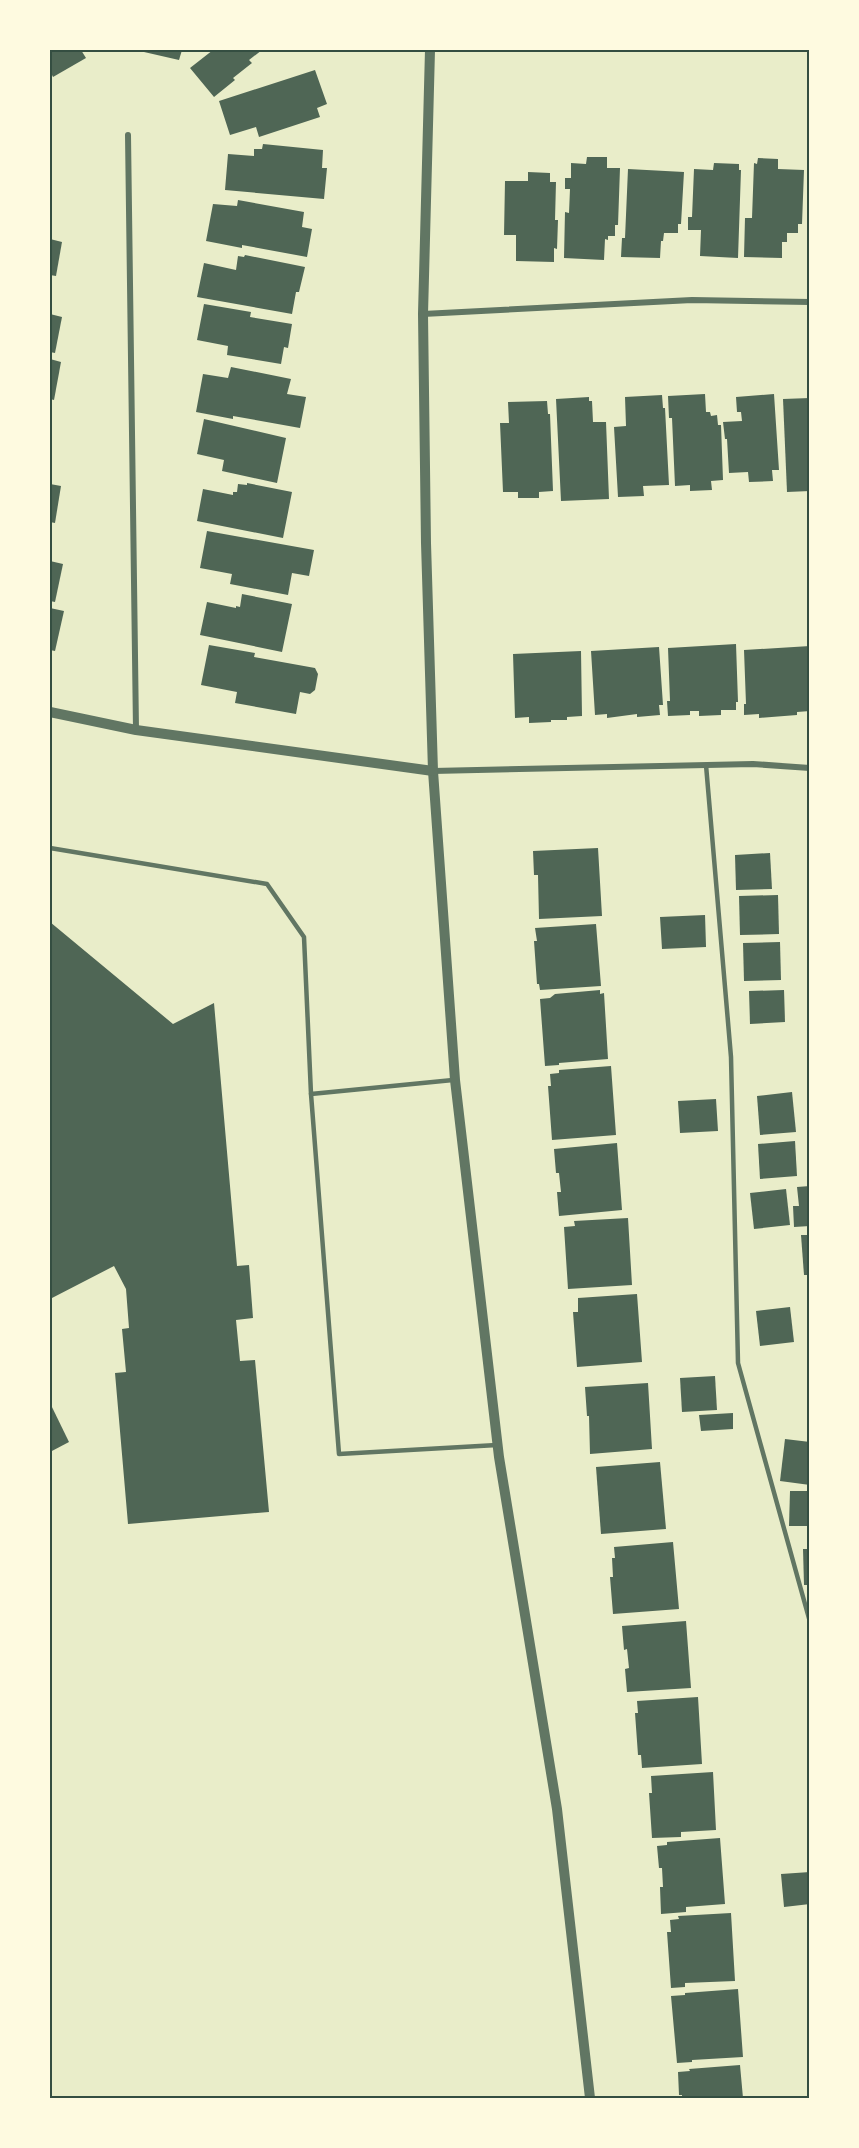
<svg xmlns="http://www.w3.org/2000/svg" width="859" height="2148" viewBox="0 0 859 2148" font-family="Bitter,serif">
<rect width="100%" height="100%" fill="#e9edc9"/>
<g fill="#4f6655">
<polygon points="50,50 81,50 86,58 53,77 50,71"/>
<polygon points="144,50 182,50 179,60 144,52"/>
<polygon points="213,50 262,50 249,60 252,63 233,78 235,80 214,97 190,68"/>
<polygon points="315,70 327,104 317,108 320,117 259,137 256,127 230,135 219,101"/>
<polygon points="263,144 323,150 322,168 327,168 324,199 225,190 228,154 254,156 254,149 262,149"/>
<polygon points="587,157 607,157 607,168 620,168 618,225 615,225 615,236 608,236 608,240 605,239 604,260 564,258 565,212 569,213 570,189 565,189 565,178 571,178 571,163 586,164"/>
<polygon points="758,158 778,159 778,169 804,170 802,224 798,224 798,233 787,233 787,242 782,242 782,258 744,257 745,218 752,218 754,163 757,164"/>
<polygon points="714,163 739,164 739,170 741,170 738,258 700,256 701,230 688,230 688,217 692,217 694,169 713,170"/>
<polygon points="628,169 684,172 681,224 678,224 678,233 664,233 663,241 661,241 660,258 621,257 622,238 625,238"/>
<polygon points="528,172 550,173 550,182 556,182 555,220 558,220 557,249 554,248 554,262 516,261 516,235 504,235 505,181 528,181"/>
<polygon points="238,200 304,212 302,227 312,229 307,257 242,245 242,248 206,241 213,204 237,206"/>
<polygon points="50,239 62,242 56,276 50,275"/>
<polygon points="245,255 305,267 299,292 296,292 292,314 197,297 204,263 236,270 238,256 244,257"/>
<polygon points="204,304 251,312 250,317 292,324 288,348 284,347 281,364 227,355 228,346 197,340"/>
<polygon points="50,314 62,317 55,353 50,352"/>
<polygon points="50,359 61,362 54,400 50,399"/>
<polygon points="231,367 291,379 287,394 306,397 300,428 233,416 233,419 196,412 203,374 228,378"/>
<polygon points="705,394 706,412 710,412 711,416 717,415 718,425 721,425 723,480 711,481 712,490 690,491 690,485 675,486 672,418 669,418 668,396"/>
<polygon points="774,394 779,470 772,470 773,481 749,482 748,472 729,473 727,439 725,439 723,422 742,421 741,412 737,412 736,397"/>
<polygon points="662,395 663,408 665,408 669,485 643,486 644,496 618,497 614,427 626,426 625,397"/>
<polygon points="589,397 589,401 592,401 593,422 606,422 609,499 561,501 556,399"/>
<polygon points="810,398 810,491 787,492 783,399"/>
<polygon points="547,401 548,414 550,414 553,491 539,492 539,498 518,498 518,492 503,492 500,423 509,423 508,402"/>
<polygon points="204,419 286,438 277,483 222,471 224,460 197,454"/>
<polygon points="247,483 292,492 283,538 197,521 203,489 233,495 233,492 237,492 238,484 247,485"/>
<polygon points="50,484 61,486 55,523 50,522"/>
<polygon points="207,531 314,550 309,576 292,573 288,595 230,584 232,574 200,568"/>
<polygon points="50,561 63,564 55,602 50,601"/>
<polygon points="242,594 292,604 282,652 200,635 207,602 236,608 236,606 240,607"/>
<polygon points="50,608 64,611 55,651 50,650"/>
<polygon points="736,644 738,702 736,702 736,710 721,710 721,715 699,716 699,711 690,711 690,715 668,716 667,701 670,701 668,648"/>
<polygon points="209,645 255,653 254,657 315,668 318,674 315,690 310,694 300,692 296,714 235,703 237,692 201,685"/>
<polygon points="810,646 810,711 797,712 797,715 759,718 759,714 744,715 744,704 746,704 744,650"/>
<polygon points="659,647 663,705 659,705 660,715 637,717 637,714 607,718 607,714 595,715 591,651"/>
<polygon points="581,651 582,716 567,717 567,720 551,720 551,722 529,723 529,717 515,718 513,654"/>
<polygon points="598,848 602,916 539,919 538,875 534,875 533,851"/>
<polygon points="770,853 772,889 736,890 735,855"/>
<polygon points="778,895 779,934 740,935 739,896"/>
<polygon points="705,915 706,947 662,949 660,917"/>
<polygon points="50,922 173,1024 214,1003 237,1266 249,1265 253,1318 236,1320 240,1361 255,1360 269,1512 128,1524 115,1373 126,1372 122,1329 129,1328 126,1289 114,1266 52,1298 50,1293"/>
<polygon points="596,924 601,986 540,990 539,984 537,984 534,941 537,941 535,928"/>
<polygon points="780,942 781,980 744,981 743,943"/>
<polygon points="600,990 600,994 604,993 608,1059 559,1063 559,1065 545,1066 540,999 550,998 555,994"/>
<polygon points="784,990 785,1022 750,1024 749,991"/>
<polygon points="611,1066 616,1135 552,1140 548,1086 551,1086 550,1074 559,1073 559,1070"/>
<polygon points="792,1092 796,1132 760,1135 757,1096"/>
<polygon points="716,1099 718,1131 680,1133 678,1101"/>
<polygon points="795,1141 797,1176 760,1179 758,1144"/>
<polygon points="617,1143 622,1210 559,1216 557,1192 561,1192 559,1173 556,1173 554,1149"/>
<polygon points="810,1186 810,1226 794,1227 793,1206 799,1206 797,1187"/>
<polygon points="786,1189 790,1225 754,1229 750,1193"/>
<polygon points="628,1218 632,1285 568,1289 564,1227 575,1226 574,1221"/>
<polygon points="801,1235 810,1235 810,1275 804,1275"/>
<polygon points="637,1294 642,1362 577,1367 573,1312 578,1312 578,1298"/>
<polygon points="790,1307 794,1342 760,1346 756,1311"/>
<polygon points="715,1376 717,1410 682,1412 680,1378"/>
<polygon points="648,1383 652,1449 590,1454 589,1416 587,1416 585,1387"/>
<polygon points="50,1403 69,1442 50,1452"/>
<polygon points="733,1413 733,1429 701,1431 699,1415"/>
<polygon points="785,1439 810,1442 810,1485 780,1481"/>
<polygon points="660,1462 666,1529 601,1534 596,1467"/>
<polygon points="790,1491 810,1491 810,1526 789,1526"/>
<polygon points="673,1542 679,1609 613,1614 610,1577 613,1577 612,1558 615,1558 614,1547"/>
<polygon points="803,1549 810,1549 810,1585 804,1585"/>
<polygon points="686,1621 691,1688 627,1692 625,1669 629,1668 627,1649 624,1650 622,1626"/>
<polygon points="698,1697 702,1764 642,1768 641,1755 638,1755 635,1713 638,1713 637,1701"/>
<polygon points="713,1772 716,1830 681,1832 681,1837 652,1838 649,1793 652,1793 651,1776"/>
<polygon points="720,1838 725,1904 686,1907 686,1912 661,1914 660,1887 663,1887 662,1868 659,1868 657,1846 667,1845 667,1842"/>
<polygon points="810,1872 810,1904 784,1907 781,1874"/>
<polygon points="731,1913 735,1981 685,1983 685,1987 671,1988 667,1932 671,1932 670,1920 679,1919 678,1916"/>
<polygon points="738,1989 743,2057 692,2060 692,2062 677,2063 671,1996 685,1995 685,1993"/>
<polygon points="740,2065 743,2098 682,2098 682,2095 679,2095 678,2072 690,2071 689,2069"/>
</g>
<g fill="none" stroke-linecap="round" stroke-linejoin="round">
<g stroke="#617663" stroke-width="4.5">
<polyline points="706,765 731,1057 738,1363 810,1622"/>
<polyline points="50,848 267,884 304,937 311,1094 453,1080"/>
<polyline points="311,1094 339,1454 497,1445"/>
</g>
<g stroke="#617663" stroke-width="6">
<polyline points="128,135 136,730"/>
<polyline points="423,314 692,300 810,302"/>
<polyline points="433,771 753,764 810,768"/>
</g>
<g stroke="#617663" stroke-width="10">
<polyline points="430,50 423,314 426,543 433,771 455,1080 499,1457 557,1809 590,2098"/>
<polyline points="50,712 136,730 433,771"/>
</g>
</g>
<rect width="859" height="2148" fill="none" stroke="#fefae0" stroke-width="102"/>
<rect x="51" y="51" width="757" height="2046" fill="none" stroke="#344e41" stroke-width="2"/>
</svg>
